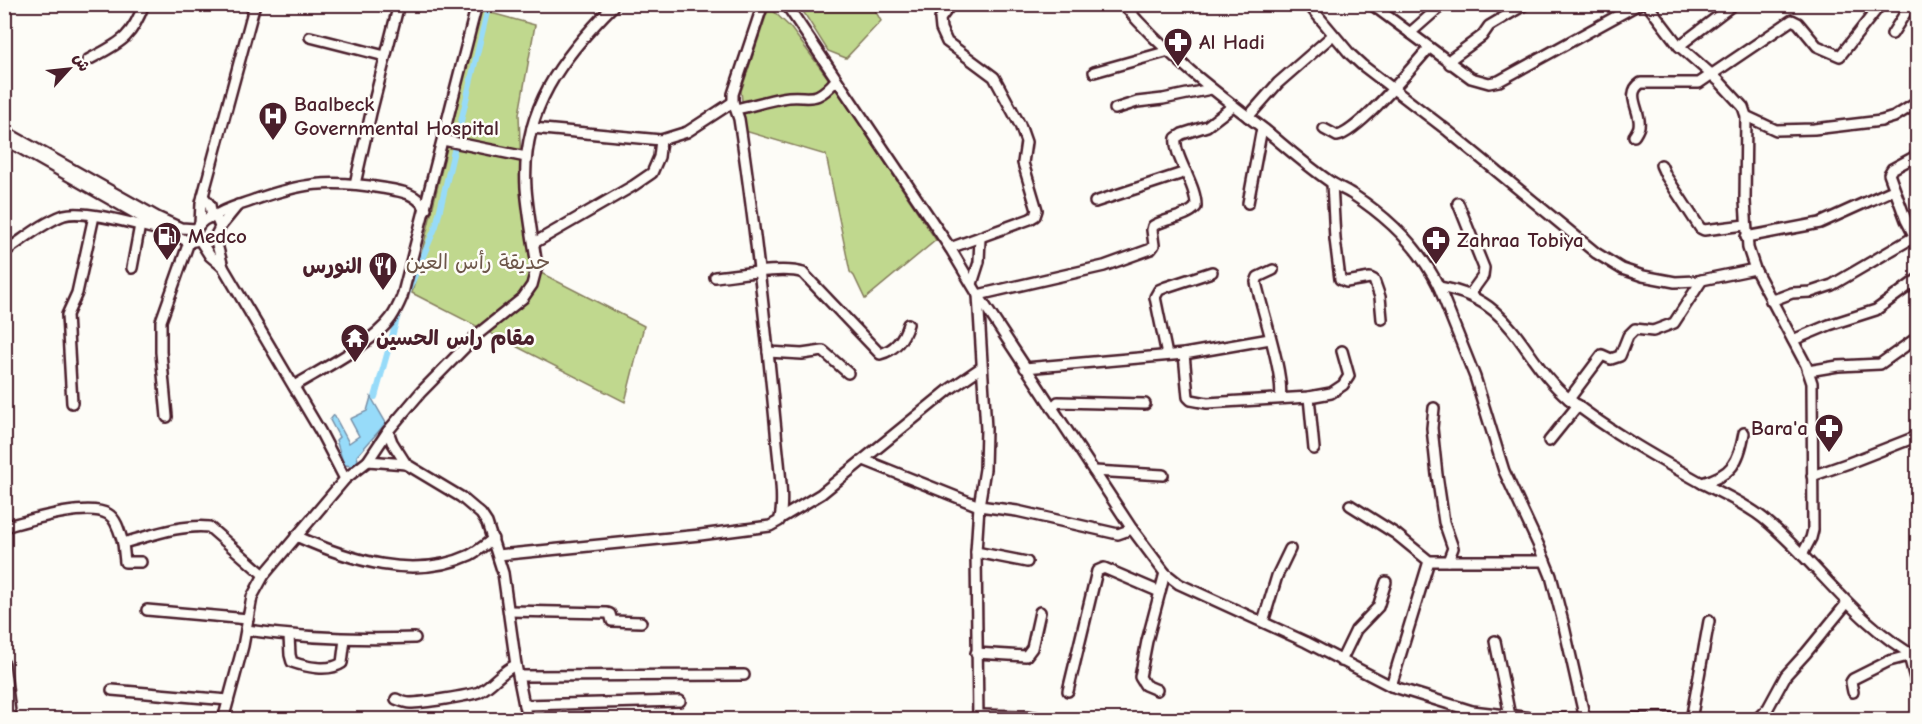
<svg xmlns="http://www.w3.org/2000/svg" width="1922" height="724" viewBox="0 0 1922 724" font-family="'Comic Neue','Playpen Sans Arabic',sans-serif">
<rect width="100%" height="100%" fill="#fdfcf7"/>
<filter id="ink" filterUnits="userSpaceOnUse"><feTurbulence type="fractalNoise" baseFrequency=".0167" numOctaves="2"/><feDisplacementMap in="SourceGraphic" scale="12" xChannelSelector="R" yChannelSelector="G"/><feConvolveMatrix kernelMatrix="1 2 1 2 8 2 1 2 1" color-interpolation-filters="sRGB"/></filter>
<g filter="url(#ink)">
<g fill="#c0d88e" stroke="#857c5c" stroke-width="1.5">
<polygon points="799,5 872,5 881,21 846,58 828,51"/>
<polygon points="769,7 790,27 842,97 936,240 865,299 854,276 850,272 826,155 745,131 741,91"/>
<polygon points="480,10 535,25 519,114 522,197 537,271 644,326 625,402 412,293"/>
</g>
<polygon fill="#97dbf9" stroke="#7890a7" stroke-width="1.5" points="371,397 386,423 357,456 358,460 353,466 344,465 336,440 339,437 330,420 334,415 349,443 359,436 350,419 367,411"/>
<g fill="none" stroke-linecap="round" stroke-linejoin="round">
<g stroke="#97dbf9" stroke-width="6">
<polyline points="407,294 436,226 489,4"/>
<polyline points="375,397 400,308"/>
</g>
<g stroke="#4a1f2b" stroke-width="14">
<g id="minor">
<polyline points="786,4 950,248 978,295 1132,529 1165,573 1179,584 1306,642 1391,686 1472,711 1541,719 1669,718 1681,720"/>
<path d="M1123,4C1164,53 1214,91 1264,129C1286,147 1308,167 1332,183C1339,187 1346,190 1352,194C1389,218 1420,248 1439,287C1516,300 1518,356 1569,399C1609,431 1655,457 1700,482C1721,493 1744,503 1763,518C1817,562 1855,624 1918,658"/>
<polyline points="1308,4 1350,54 1362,65 1448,131 1596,253 1622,269 1643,276 1675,282 1697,281 1755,269"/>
<polyline points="1371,4 1471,78 1489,83 1499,81 1639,4"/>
<polyline points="1647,4 1679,46 1719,81 1743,107 1746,116 1745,201 1748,248 1755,269 1806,365 1812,383 1813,530 1811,538 1802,555"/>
<polyline points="1410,33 1443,4"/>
<polyline points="1892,34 1911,4"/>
<polyline points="310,37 385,56"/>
<polyline points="1679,46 1734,4"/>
<path d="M88,60C119,43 131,40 144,4"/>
<polyline points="1450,64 1452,58 1482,36 1489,26 1526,4"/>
<polyline points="1094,72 1169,51"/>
<path d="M736,109C751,106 766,101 782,98C809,93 813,107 836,80"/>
<polyline points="1115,109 1137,102 1163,99 1211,89"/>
<polyline points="1746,116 1776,130 1814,129 1881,121 1894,117 1918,102"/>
<polyline points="1248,117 1278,83 1333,35"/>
<polyline points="532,128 661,140 687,132 733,102"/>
<path d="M1324,129L1337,136C1359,132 1412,67 1429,48"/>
<polyline points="4,131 157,217 181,228 196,229"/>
<path d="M1634,136C1635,135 1639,128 1639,126C1642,112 1624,94 1641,83H1699L1792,20L1798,23L1817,46L1840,56L1881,4"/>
<polyline points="4,139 161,228 189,242 199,240"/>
<polyline points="443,140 526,157"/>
<polyline points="1918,155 1892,169 1889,174 1906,220 1918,243"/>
<polyline points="1661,165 1666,176 1700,228 1704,230 1745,225"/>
<polyline points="1332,183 1335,239 1340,279 1346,282 1370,278 1374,280 1380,297 1382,319"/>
<polyline points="355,184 371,113 399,4"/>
<polyline points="203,196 210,205 212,217"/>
<polyline points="1095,202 1186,172"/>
<polyline points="1248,203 1262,128"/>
<polyline points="1458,203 1484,268 1483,276 1470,294"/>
<path d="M210,217L217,219L220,227C216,236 212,244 201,242L196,235C195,226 203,220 210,217Z"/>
<path d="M213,217C224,209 237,206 251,201C301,183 329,179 382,188C400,191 415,192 426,209"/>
<polyline points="200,224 201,203 255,4"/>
<polyline points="220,227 238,205"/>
<polyline points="215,237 223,267 320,431 345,479"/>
<polyline points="1746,237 1820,223 1893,190"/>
<polyline points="201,242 210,256 223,267"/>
<polyline points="534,243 633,186 652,173 659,157 661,140"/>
<polyline points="950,248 1030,219 1035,216 1037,210 1023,163 1026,142 1020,125 994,77 947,42 941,29 940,19 951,4"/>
<path d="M4,252C23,240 42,223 64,215C83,209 135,224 155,229"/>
<polyline points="132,268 140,225"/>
<path d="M1273,270L1258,277L1256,282C1261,307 1285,377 1280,398"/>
<path d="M715,277C736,275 785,266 803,273L880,354C895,350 904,338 908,324"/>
<polyline points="972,284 979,262 980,237"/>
<polyline points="1439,287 1475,377 1504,471 1538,544 1551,576 1563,622 1585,719"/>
<polyline points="1771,301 1792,293 1811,292 1832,285 1914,237"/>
<polyline points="1793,340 1829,325 1876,310 1918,279"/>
<polyline points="768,352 802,354 823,351 848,373"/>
<polyline points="1184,354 1188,397 1191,400 1207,403 1309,397 1331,393 1343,385 1349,376 1342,351"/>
<polyline points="1167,355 1155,297 1159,290 1166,287 1212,272"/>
<polyline points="1025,368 1184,354 1270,339"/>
<polyline points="1808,371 1838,366 1880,364 1918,337"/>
<path d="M294,386C322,369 372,344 391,318C396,311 399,304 402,297L477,4"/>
<polyline points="1309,397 1314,449"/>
<polyline points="1569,399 1602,355 1611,359 1620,356 1628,336 1635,329 1653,331 1674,323 1702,280"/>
<polyline points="72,403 67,315 77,293 94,216"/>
<polyline points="1052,408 1058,402 1145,404"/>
<polyline points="1434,408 1432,428 1437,475 1444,522 1453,548 1448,561"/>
<polyline points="167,417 161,352 161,321 189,242"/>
<polyline points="388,431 392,442 406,464 461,497 481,514 487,523 503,573 516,665 527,720"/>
<polyline points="1549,441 1578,405"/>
<polyline points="864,460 979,506 1017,511 1118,534 1132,529"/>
<polyline points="368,461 406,464"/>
<polyline points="1094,471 1163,475"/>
<polyline points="1812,476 1849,463 1918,436"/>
<path d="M1702,483C1732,475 1739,462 1744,433"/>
<polyline points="1350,505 1396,534 1429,561 1545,561"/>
<polyline points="781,518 821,494 950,389 982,367"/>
<path d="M4,527C27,521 87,502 108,514C117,519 120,534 123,543C150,536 181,524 209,527L264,575"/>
<path d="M296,536C349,560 414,581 470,555C478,551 486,544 493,539"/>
<polyline points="123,543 125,562 141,562"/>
<polyline points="976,552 1027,562"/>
<path d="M498,555L700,535L770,526L779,521C786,503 777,452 776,431C766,327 755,223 739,119L733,102V94L763,4"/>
<polyline points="147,610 248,619"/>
<polyline points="509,611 607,613 610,614 612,621 641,622"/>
<polyline points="1263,622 1277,576 1290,549"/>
<path d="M246,630C302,638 358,640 415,638"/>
<path d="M289,636L290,655L292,662C306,667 329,672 342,663L345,639"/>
<polyline points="1495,641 1510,716"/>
<polyline points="1908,652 1918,690"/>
<polyline points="976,653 1026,656 1032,648 1040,612"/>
<polyline points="1341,661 1356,630 1378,607 1386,582"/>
<polyline points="4,664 11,720"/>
<polyline points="519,676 744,675"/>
<polyline points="1391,686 1429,561"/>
<polyline points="112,690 228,700"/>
<polyline points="1157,690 1145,685 1140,677 1147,641 1165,573"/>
<polyline points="1068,691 1097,571 1104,568 1160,592"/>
<polyline points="1853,692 1851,682 1853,679 1889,661 1908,656"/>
<path d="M396,699C401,701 405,703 410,703C422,703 468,696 479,692C493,685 502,670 516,665"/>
<polyline points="524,705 680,701"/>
<polyline points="977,715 1027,716 1049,720"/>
<path d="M223,720L243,646L252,597L264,575L345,479L368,461L388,431L421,392L478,334L523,298L532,285L537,266C533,240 528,214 526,188C521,110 562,57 615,4"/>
<path d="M978,720L976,552L979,506L985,469L986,429L978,295L1104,266L1151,249L1154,245L1152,230L1153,226C1166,218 1186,218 1196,207C1197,185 1173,156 1176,138L1182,134L1207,126L1233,106"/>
<polyline points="1691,720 1709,621"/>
<polyline points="1756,720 1768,708 1786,675 1806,653 1847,603"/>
</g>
</g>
<use href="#minor" stroke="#fdfcf7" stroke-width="9"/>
</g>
</g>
<defs>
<g id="pharmacy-pin" transform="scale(1.5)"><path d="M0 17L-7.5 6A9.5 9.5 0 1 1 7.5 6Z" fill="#4a1f2b" stroke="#fdfcf7"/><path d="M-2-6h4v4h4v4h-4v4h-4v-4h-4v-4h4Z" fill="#fff"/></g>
<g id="hospital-pin" transform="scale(1.5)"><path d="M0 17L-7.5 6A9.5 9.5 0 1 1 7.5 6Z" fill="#4a1f2b" stroke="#fdfcf7"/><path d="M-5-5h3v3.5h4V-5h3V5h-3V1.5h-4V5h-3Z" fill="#fff"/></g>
<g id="fuel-pin" transform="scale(1.5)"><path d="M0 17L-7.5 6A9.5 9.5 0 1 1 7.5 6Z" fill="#4a1f2b" stroke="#fdfcf7"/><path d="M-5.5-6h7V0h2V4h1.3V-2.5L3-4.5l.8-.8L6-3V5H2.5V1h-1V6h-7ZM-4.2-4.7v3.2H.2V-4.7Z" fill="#fff"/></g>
<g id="restaurant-pin" transform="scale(1.5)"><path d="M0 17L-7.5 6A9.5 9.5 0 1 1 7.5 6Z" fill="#4a1f2b" stroke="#fdfcf7"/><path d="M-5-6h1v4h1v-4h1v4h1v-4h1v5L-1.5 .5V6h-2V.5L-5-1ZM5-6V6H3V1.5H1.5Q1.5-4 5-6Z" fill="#fff"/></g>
<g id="temple-pin" transform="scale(1.5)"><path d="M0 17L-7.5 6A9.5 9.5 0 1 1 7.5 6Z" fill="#4a1f2b" stroke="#fdfcf7"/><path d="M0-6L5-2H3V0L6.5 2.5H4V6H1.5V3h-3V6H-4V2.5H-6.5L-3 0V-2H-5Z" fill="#fff"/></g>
</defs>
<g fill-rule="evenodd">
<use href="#pharmacy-pin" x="1178" y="42"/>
<use href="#hospital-pin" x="273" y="116"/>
<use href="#fuel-pin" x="167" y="236"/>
<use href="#pharmacy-pin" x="1436" y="240"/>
<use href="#restaurant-pin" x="383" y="266"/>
<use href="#temple-pin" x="355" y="338"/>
<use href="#pharmacy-pin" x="1829" y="428"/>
</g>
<g text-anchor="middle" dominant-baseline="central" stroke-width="5" stroke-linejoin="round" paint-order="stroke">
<g font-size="21" font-weight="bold" fill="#4a1f2b" stroke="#fdfcf7" text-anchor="start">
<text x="1199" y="42">Al Hadi</text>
<text x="294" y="104">Baalbeck<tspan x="294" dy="24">Governmental Hospital</tspan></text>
<text x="188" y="236">Medco</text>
<text x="1457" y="240">Zahraa Tobiya</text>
<text x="362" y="266" text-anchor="end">النورس</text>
<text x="376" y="338">مقام راس الحسين</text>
<text x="1808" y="428" text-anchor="end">Bara'a</text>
</g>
<g font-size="21" fill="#6d5649" stroke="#fdfcf7">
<text x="478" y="262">حديقة رأس العين</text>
</g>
</g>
<rect width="1922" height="724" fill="none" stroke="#fdfcf7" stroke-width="24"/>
<rect x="12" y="12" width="1898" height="700" fill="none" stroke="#4a1f2b" stroke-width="2" filter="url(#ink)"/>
<g transform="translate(69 69) rotate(63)" stroke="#fdfcf7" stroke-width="4.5" paint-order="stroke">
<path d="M0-4.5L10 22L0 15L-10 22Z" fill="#4a1f2b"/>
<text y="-9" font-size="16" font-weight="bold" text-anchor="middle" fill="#4a1f2b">ش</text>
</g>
</svg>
